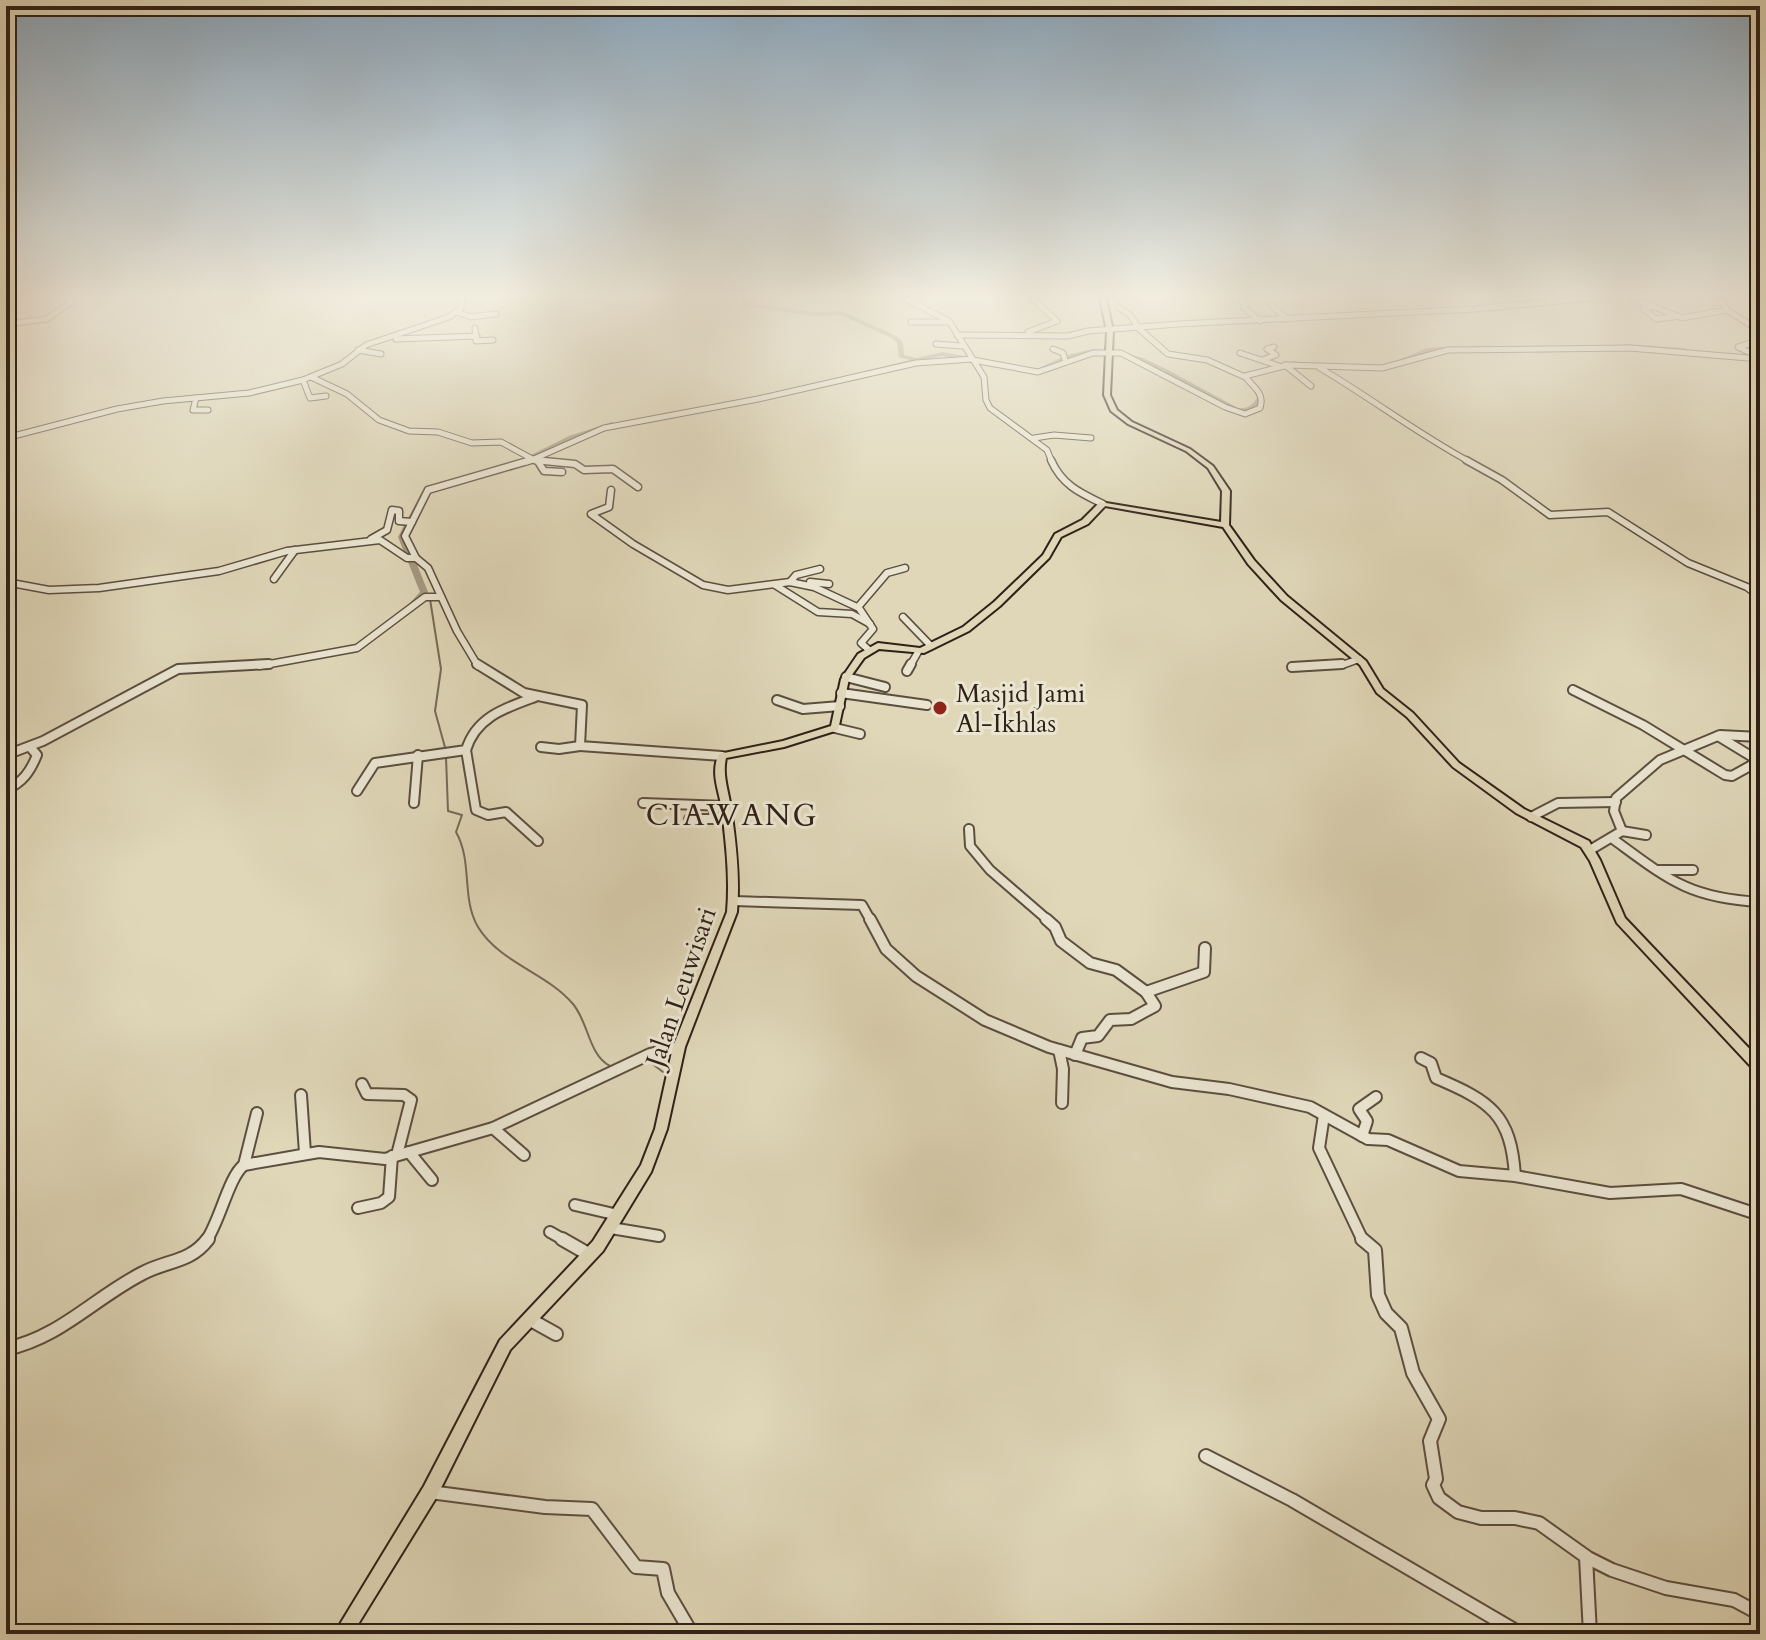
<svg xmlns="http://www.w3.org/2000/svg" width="1766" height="1640" viewBox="0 0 1766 1640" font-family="Cardo,serif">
<rect width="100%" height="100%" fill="#dfd7b8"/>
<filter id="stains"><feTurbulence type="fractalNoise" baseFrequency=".0025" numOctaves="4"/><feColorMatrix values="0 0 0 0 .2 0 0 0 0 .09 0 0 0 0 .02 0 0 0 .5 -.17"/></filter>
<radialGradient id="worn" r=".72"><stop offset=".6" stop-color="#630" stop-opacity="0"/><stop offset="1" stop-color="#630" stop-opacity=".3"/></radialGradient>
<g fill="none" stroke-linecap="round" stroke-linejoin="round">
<g stroke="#766958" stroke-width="2">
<polyline points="430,599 441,669 435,711 446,751"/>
<path d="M446,757L448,811L462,815L456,832C473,862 461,898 478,927C500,963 547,973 573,1004C589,1023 588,1054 610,1066"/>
<polyline points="646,1059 663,1072"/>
</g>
<g fill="#a49982" fill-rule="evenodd">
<path d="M743,298H749L747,303L814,312L842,311L896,336L903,342L904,355L916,358L942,352L1037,369L1067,355L1093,349L1118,351L1143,358L1166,369L1238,408C1247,409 1252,406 1257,398L1253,389L1254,388H1258L1263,398C1256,410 1248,414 1235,411L1162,371L1139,361L1117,354L1093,353L1069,358L1038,373L942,356L867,374L865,373V371L910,360L899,357L897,343L892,338L841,315L814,316L744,306L741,304Z"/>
<polygon points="1625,344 1685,348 1688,350 1685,352 1623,347 1623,345"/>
<polygon points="1461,346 1464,348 1463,349 1428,352 1394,365 1389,364 1427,348"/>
<polygon points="1296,361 1299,363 1298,364 1246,376 1243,374"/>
<polygon points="612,422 615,424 614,425 573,438 522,463 517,462 569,436"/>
<polygon points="487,469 493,470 432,487 406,537 428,592 417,605 411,605 410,603 420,592 398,537 425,486"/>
</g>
<g stroke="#5c4e40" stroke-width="7">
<g id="minor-far4">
<polyline points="904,298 949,321 984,377 986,400 990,408 1047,450 1052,462"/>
<polyline points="1632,298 1682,318 1727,310"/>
<polyline points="1720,298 1727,310 1760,331"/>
<polyline points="1242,301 1246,305 1243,307 1260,321"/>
<polyline points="1271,305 1287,319"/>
<polyline points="1118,307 1130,315 1138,327"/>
<polyline points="1651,307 1644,309 1656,319 1674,317"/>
<polyline points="457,312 471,317 496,314"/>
<polyline points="911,322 949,322"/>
<polyline points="6,324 47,319 77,298"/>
<polyline points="1137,327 1168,354 1207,360 1245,377"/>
<polyline points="475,328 476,341 493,340"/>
<polyline points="1028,332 1057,321 1032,298"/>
<polyline points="957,335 1068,336 1088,331 1178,324 1475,309 1590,298"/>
<polyline points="396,339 477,336"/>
<polyline points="936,344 962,346"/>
<polyline points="1053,349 1063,353 1065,360"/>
<polyline points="358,350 381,354"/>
<polyline points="1240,353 1279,366"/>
<polyline points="1755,355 1738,347 1760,340"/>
<polyline points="1265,359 1276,355 1267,349 1274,347"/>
<path d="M973,360L1038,372L1093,353H1121L1225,407L1245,414L1260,408C1265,392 1253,388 1245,376L1288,365L1382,368L1448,350L1630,348L1760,359"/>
<polyline points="1285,365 1311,386"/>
<path d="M1320,368C1371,398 1418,434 1470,462"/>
<polyline points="311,377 347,394 379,420 409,431 438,432 472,443 501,442 538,462"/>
<polyline points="303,380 310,398 326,396"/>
<polyline points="196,398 193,410 208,410"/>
<polyline points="6,438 117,409 163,401 249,393 303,380 342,364 366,345 449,317 461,308 462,298"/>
<polyline points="1034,438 1054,435 1091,438"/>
<polyline points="527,462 604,428 758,399 916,363 972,359"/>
</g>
</g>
<g stroke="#5c4e40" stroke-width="9">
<g id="minor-far3">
<polyline points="534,460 575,464 584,470 613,469 638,487"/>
<path d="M1051,460C1062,485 1080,493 1103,504"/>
<polyline points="1466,460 1502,480 1550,515 1608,512 1688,563 1747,587 1760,597"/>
<polyline points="539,463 544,471 562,472"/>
<polyline points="611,490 609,507 591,514 633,544 703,585 728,590 790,582 814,587 859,608 873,629 861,643 869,650"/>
<polyline points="371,539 387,530 392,510 399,511 399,521 412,522"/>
<polyline points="416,558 405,536 428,490 531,460"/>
<polyline points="274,579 295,550"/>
<polyline points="6,582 49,590 99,588 219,571 287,551 380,540 407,558 416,558 428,568 457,631 478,666"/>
<polyline points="790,582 796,575 820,569"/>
<polyline points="810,582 829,584"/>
<polyline points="775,585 818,612 852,614 870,624"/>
<polyline points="858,607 887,573 905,568"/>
<polyline points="903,617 931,646"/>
<polyline points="259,666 357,648 425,597 441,597"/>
<polyline points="910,666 918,652"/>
<polyline points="1307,666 1345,664 1359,659"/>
</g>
</g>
<g stroke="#5c4e40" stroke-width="12">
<g id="minor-far2">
<polyline points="477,664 524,693 582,705 580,746 722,756"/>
<polyline points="1292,667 1342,664"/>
<polyline points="907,671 911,664"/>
<polyline points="846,677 885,687"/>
<polyline points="1573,690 1643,725 1725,775 1732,776 1759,761 1718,736"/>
<polyline points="841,693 927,705"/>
<polyline points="777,700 803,709 840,706"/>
<polyline points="835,728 860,734"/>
<polyline points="541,747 559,749 580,746"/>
<polyline points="466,750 476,810 488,815 506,812 538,841"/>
<polyline points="6,755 43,741 178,669 269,664"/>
<path d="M6,790C23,782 30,772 37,755L30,747"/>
<path d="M357,791L375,763L466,750C476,717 505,708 535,697"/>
<polyline points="414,803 418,755"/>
<polyline points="643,803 726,806"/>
<polyline points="1531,817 1558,803 1616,802"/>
<polyline points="689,819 713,819 715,807"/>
<polyline points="969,829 970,846 990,870 1049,921"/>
<polyline points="1622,831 1646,835"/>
<path d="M1613,839C1669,880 1689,898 1760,902"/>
<polyline points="1590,850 1622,831 1614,811 1616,798 1660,760 1720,735 1760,737"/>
<polyline points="1657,870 1693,870"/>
<polyline points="734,901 862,905 871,921"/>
</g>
</g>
<g stroke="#5c4e40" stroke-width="14">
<g id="minor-far1">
<polyline points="870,919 886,949 916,976 985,1020 1049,1047 1172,1082 1229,1089 1310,1107 1368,1139 1388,1140 1459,1171 1515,1176 1610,1193 1681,1189 1760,1215"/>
<polyline points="1046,919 1055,927 1061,941 1090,963 1116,970 1146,992"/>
<polyline points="1059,1050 1063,1069 1062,1103"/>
<polyline points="1075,1055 1082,1038 1098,1036 1110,1020 1131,1019 1155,1006 1146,992 1204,972 1205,948"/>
<path d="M1421,1058L1431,1063L1436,1078C1490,1101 1511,1114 1515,1176"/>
<polyline points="362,1084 367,1094 404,1095 411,1100 397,1155"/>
<polyline points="301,1095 305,1153"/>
<polyline points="1324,1115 1319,1148 1363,1241"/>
<polyline points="493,1128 524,1155"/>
<polyline points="1362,1136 1367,1121 1359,1109 1376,1097"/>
<polyline points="409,1152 432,1180"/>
<polyline points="244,1165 257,1113"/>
<polyline points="575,1205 618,1215"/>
<polyline points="358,1208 381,1203 389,1197 392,1156"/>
<polyline points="611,1228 659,1236"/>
<polyline points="550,1232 566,1241"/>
<path d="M206,1241C220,1221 229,1176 244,1165L319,1152L385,1159L493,1128L650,1054L679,1047"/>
</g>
</g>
<g stroke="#5c4e40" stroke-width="16">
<g id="minor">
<polyline points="562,1239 590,1255"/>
<polyline points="1362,1239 1375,1250 1378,1295 1386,1313 1401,1328 1413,1373 1439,1419 1430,1441 1436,1479 1433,1485 1439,1498 1458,1512 1481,1518 1515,1518 1539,1523 1588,1558 1612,1570 1666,1588 1734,1600 1760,1614"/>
<polyline points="529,1319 556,1334"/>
<path d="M6,1349C61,1337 94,1298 143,1273C167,1260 190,1263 208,1239"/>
<polyline points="1206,1456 1292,1500 1521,1634"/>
<polyline points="430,1492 545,1507 592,1509 636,1567 663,1569 668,1593 692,1634"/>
<polyline points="1586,1557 1590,1634"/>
</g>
</g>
<g stroke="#302018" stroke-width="4">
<path id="major" d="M1100,298H1106L1113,331L1110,395L1117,410L1132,422L1190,449L1213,466L1230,491L1229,525L1254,560L1287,596L1366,661L1383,689L1413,713L1459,763L1524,809L1589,841L1600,860L1625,918L1760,1060V1073L1756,1072L1617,923L1590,861L1581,847L1516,813L1453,767L1407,717L1377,693L1360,665L1281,600L1248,564L1223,527L1105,506L1088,524L1061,537L1049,558L1000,606L969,631L924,653L879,649L864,658L849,679L838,730L784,747L726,758C722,776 729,792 731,809C736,843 740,878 737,912L685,1047L667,1129L651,1172L603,1251L510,1350L436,1498L352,1634H334L424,1486L500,1340L593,1241L641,1165L655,1129L673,1047L727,912C730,878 726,844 722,810C719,790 710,773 719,754L783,741L831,726L841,679L858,654L878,643L920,648L963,627L994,602L1043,555L1055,534L1082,520L1100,502L1221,522L1222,491L1208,468L1186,451L1128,424L1111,411L1104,395L1107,331Z"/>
</g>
<use href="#minor-far4" stroke="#eae5d1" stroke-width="5"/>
<use href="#minor-far3" stroke="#eae5d1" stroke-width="6"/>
<use href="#minor-far2" stroke="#eae5d1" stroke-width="8"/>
<use href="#minor-far1" stroke="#eae5d1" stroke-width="10"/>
<use href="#minor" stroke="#eae5d1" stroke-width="12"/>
<use href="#major" fill="#dfd7b8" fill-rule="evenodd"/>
</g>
<linearGradient id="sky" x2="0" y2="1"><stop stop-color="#8da9bf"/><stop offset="0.56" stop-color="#f1eddf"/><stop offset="1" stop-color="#f1eddf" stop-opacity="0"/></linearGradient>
<rect width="1766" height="528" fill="url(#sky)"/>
<circle fill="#8f2418" stroke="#eae5d1" stroke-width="3" cx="940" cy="708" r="8"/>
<g text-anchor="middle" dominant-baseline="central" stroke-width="6" stroke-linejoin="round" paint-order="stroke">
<g font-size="26" fill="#302018" stroke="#eae5d1" text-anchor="start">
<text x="956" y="693">Masjid Jami<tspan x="956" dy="30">Al-Ikhlas</tspan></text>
</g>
<g font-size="26" fill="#302018" stroke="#eae5d1">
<text transform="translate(681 987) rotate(-71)">Jalan Leuwisari</text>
</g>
<g font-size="30" letter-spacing="2" fill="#302018" stroke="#eae5d1">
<text x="732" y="815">CIAWANG</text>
</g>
</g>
<rect width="1766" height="1640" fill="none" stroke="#dfd7b8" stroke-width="32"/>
<rect x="8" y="8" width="1750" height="1624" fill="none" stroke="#302018" stroke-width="4"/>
<rect x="16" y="16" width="1734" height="1608" fill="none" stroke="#302018" stroke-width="2"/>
<rect width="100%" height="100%" filter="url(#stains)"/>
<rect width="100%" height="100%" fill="url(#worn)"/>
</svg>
